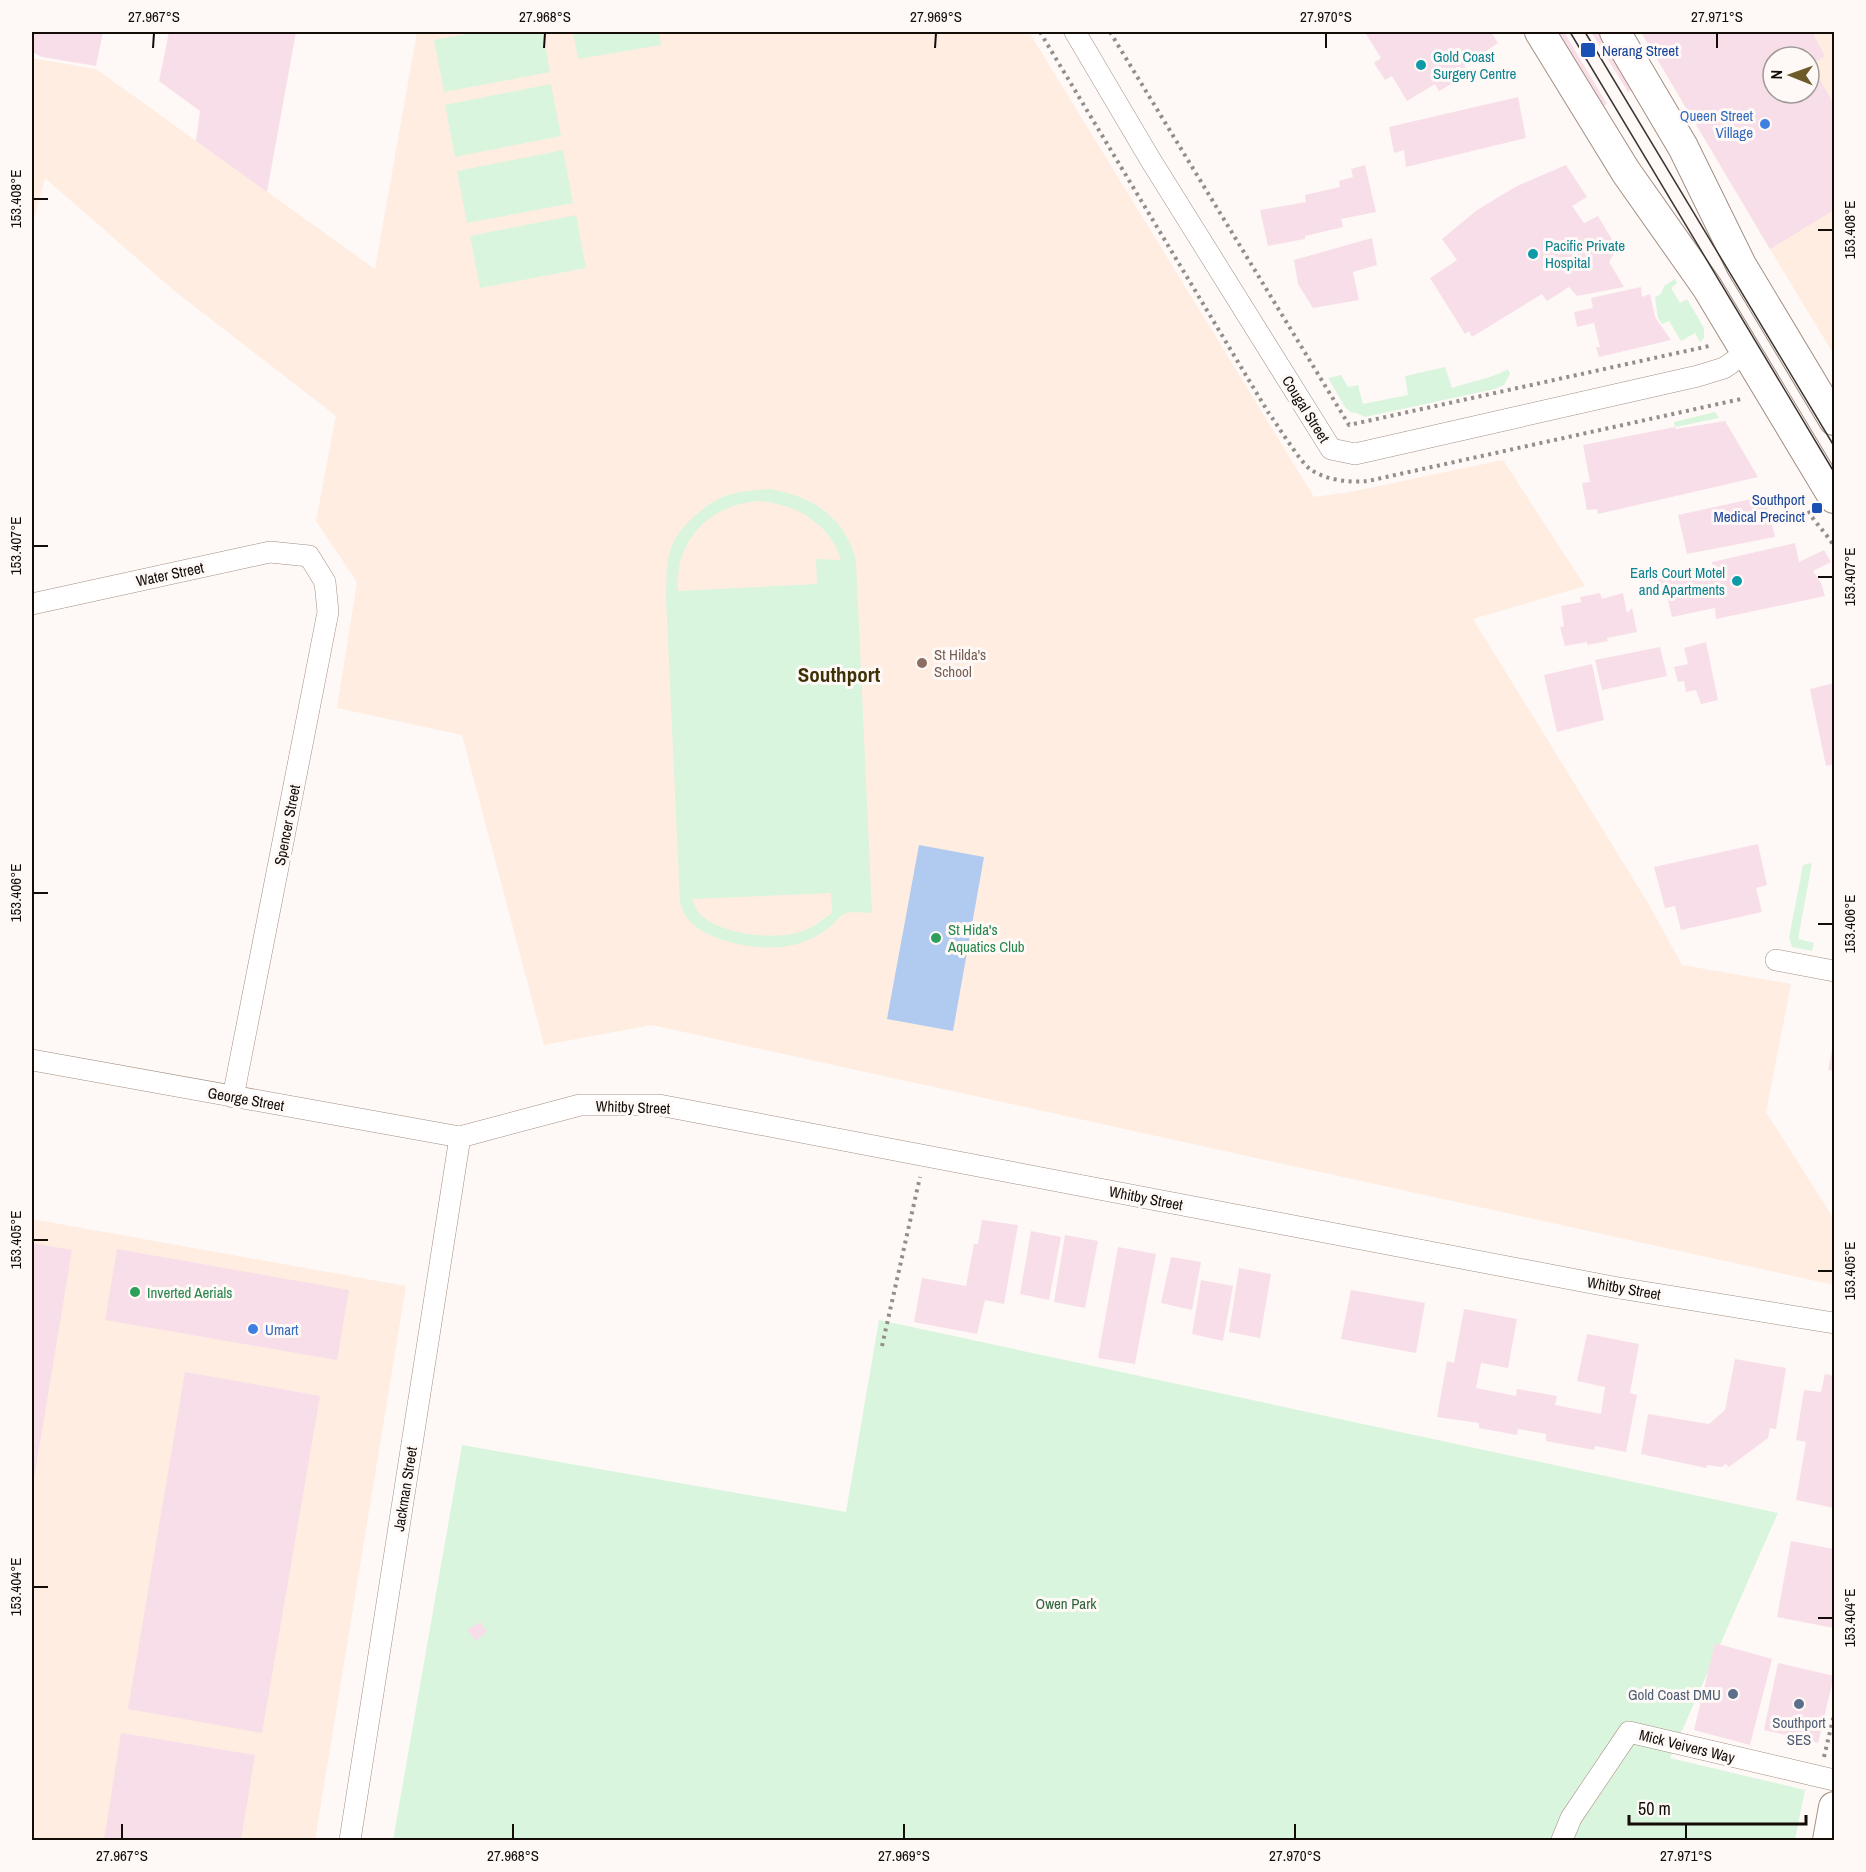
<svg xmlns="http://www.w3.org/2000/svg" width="1866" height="1872" viewBox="0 0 1866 1872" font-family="'Archivo Narrow',sans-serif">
<rect width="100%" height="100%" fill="#fef9f6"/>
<g fill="#ffede1" fill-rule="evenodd">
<polygon points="417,32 1029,32 1314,497 1350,492 1503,460 1585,586 1473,619 1648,903 1682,965 1791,984 1766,1112 1834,1219 1834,1285 652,1025 544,1045 462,735 337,708 357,582 316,521 336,416 172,289 45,178 32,226 32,58 96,69 375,269"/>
<path d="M1641,32H1834V355L1770,249ZM1773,57H1809V93H1773Z"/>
<polygon points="32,1219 406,1286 315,1840 32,1840"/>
</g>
<g fill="#d9f5de" fill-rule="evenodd">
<polygon points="477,32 543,32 550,72 444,92 434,40"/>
<polygon points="573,32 659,32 661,45 578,59"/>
<polygon points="551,84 561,136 455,157 445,105"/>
<polygon points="563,150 573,203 467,223 457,171"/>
<polygon points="576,215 586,268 480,288 470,236"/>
<polygon points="1675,279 1677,283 1671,288 1680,303 1687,299 1704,328 1704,338 1700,342 1695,333 1681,341 1669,321 1662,324 1658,318 1655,297 1661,294 1664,286"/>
<path d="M1445,367L1452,388C1471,381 1491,379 1508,369L1510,374L1504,385L1495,389L1365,417L1354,412L1352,413L1345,407L1328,378L1341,375L1348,387L1358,385L1363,404L1408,395L1405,376Z"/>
<polygon points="1715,412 1719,418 1675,427 1674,422"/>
<path d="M770,489C812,496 846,518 856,561L872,913C864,913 850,911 844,914C839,917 834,923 830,927C820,935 806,942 793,945C766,952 717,944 695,926C687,920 683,912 680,903L666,596C667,579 665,562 672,546C679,527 706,503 725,496C739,491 755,490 770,489ZM758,501C794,503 830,523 841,560L816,559L817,584L678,591C674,541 709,505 758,501ZM831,893L832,913C822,920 812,929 800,932C774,940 722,935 701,915C697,911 694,905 692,899Z"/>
<polygon points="1812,863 1798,939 1814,943 1812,951 1792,947 1789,938 1803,865"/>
<polygon points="879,1320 1778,1513 1670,1758 1805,1790 1795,1840 393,1840 462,1445 846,1512"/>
</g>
<polygon fill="#b1caf0" points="919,845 984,857 953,1031 887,1019"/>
<g fill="#f8dee8" fill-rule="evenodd">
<polygon points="32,32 103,32 96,66 42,57 32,52"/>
<polygon points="169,32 296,32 267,192 196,141 200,111 159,81"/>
<polygon points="1369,32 1491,32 1498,43 1464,66 1469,74 1439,91 1435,84 1407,101 1392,76 1385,80 1374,63 1381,58 1366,34"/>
<polygon points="1550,32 1564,32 1607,104 1597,110"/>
<polygon points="1591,32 1605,32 1638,86 1628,92"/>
<path d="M1641,32H1812L1825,56L1811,65L1834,104V210L1770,249ZM1773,57H1809V93H1773Z"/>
<polygon points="1518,97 1526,138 1406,167 1404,150 1394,153 1389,127"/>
<polygon points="1365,165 1376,212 1341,219 1343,227 1305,236 1305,239 1268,246 1260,210 1306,202 1305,195 1340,187 1339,181 1353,177 1351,169"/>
<polygon points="1566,165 1587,197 1572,206 1584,223 1598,216 1617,248 1609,262 1624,287 1577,296 1569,287 1547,301 1542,294 1472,337 1469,331 1465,334 1430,278 1457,260 1442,239 1477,210 1517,186"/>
<polygon points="1372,238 1377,265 1353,272 1359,300 1313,308 1298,284 1294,260"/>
<polygon points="1641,287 1642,297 1650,294 1655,317 1671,340 1599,357 1596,347 1600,347 1594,323 1577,327 1574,312 1593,308 1591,298"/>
<polygon points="1725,421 1758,477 1598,514 1597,509 1587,510 1582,483 1590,482 1583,445 1675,427 1676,429"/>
<polygon points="1765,496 1775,537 1687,554 1678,515"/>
<polygon points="1795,543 1799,562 1824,550 1831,562 1813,571 1821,583 1825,596 1716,619 1715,608 1672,617 1666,592 1657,594 1654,580 1713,569 1712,562"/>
<polygon points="1600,593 1602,599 1623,593 1627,613 1632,608 1637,632 1607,638 1608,641 1587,645 1587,642 1565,646 1560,627 1564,626 1561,606 1581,602 1580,597"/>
<polygon points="1706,642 1718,700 1701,704 1696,690 1686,692 1684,681 1678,682 1674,667 1688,664 1684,648"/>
<polygon points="1660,647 1667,676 1602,690 1595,660"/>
<polygon points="1592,664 1604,720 1557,732 1544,675"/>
<polygon points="1834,683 1834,764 1826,766 1810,689"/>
<polygon points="1758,844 1767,885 1756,888 1762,912 1681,930 1675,906 1665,908 1654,867"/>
<polygon points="1833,1044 1834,1044 1834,1071 1828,1070"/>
<polygon points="982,1220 1018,1225 1004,1304 985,1300 977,1334 914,1322 922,1278 966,1286 974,1244 978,1244"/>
<polygon points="1031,1231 1061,1237 1049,1300 1020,1294"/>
<polygon points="1065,1235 1098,1241 1085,1308 1054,1302"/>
<polygon points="32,1243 72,1250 33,1485 32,1484"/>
<polygon points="1118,1247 1156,1254 1135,1364 1098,1358"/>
<polygon points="117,1249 349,1290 337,1360 105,1320"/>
<polygon points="1171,1257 1201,1262 1192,1310 1161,1303"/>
<polygon points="1239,1268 1271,1274 1260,1338 1229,1332"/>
<polygon points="1201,1280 1233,1286 1223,1341 1192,1334"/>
<polygon points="1351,1290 1425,1303 1416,1353 1341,1339"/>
<polygon points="1464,1309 1517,1319 1508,1368 1481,1363 1476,1388 1516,1396 1517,1389 1557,1396 1555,1405 1601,1414 1605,1387 1577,1381 1587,1334 1639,1344 1630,1393 1637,1395 1626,1452 1595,1446 1594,1450 1546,1441 1546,1434 1518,1429 1517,1435 1479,1428 1479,1423 1437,1417 1447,1361 1454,1363"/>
<polygon points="1735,1359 1786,1368 1776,1429 1770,1428 1768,1438 1729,1467 1726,1464 1721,1467 1707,1465 1706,1468 1641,1454 1648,1414 1709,1424 1725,1410"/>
<polygon points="185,1372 320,1396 262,1733 128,1709"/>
<polygon points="1825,1374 1834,1376 1834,1508 1796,1500 1806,1442 1796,1440 1804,1390 1821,1392"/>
<polygon points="1791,1541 1834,1549 1834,1628 1777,1617"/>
<polygon points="480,1622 487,1632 476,1641 467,1630"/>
<polygon points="1715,1643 1772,1659 1750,1745 1694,1730"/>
<polygon points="1778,1663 1834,1676 1818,1743 1764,1730"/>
<polygon points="121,1733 255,1755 241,1840 104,1840"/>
</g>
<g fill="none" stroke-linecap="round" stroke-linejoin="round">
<g stroke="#a38e80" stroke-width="22">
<g id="street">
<polyline points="1075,32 1150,159 1331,449 1355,454 1698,376 1724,368 1747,352"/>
<polyline points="32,604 270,552 309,556 325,582 328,612 233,1097"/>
<polyline points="1776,960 1834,971"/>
<polyline points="32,1060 460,1137 580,1105 659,1105 1613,1287 1834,1323"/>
<polyline points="350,1840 460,1137"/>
<polyline points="1562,1840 1571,1818 1629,1732 1834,1780"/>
</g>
</g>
<g stroke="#a38e80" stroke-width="32">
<g id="secondary">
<polyline points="1540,32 1626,172 1707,287 1834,498"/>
<polyline points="1615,32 1683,147 1741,265 1834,420"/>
<polyline points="1828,1840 1834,1807"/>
</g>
</g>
<g stroke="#948e8a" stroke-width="4" stroke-dasharray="3 4.5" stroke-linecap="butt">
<path d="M1040,32L1268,412C1277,424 1300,462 1310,469C1325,480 1350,483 1368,481L1741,399"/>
<polyline points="1110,32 1349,425 1709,346"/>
<path d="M1808,511C1816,524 1826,533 1834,546"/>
<polyline points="882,1346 920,1177"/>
<polyline points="1824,1757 1834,1715"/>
</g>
<use href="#street" stroke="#fff" stroke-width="21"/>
<use href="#secondary" stroke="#fff" stroke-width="30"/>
<g stroke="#3c3531" stroke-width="1.5">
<polyline points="1570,32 1834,472"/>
<polyline points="1585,32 1834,446"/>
</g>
</g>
<path fill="none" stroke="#130c07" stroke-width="2" d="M153,48L154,33M544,48L545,33M935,48L936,33M1326,48V33M1717,48V33M33,199H48M1818,230H1833M33,546H48M1818,577H1833M33,893H48M1818,924H1833M33,1240H48M1818,1271H1833M33,1587H48M1818,1618H1833M122,1839V1824M513,1839V1824M904,1839V1824M1295,1839V1824M1686,1839V1824"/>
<g fill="#1a4fb4" stroke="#fef9f6" stroke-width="2">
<rect x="1580" y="42" width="16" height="16" rx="3"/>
<rect x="1811" y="502" width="12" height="12" rx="3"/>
</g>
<g fill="#0f9aa8" stroke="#fef9f6" stroke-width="2">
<circle cx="1421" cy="65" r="6"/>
<circle cx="1533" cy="254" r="6"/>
<circle cx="1737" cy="581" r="6"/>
</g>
<g fill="#3f7fe0" stroke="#fef9f6" stroke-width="2">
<circle cx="1765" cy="124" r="6"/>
<circle cx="253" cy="1329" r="6"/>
</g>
<circle fill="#8d6e63" stroke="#fef9f6" stroke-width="2" cx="922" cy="663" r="6"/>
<g fill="#2e9e5b" stroke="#fef9f6" stroke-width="2">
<circle cx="936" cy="938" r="6"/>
<circle cx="135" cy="1292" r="6"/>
</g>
<g fill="#5c6f8a" stroke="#fef9f6" stroke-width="2">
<circle cx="1733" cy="1694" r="6"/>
<circle cx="1799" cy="1704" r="6"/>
</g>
<g text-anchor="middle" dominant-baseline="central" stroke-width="6" stroke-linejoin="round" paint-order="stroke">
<g font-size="15" fill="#164399" stroke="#fef9f6" text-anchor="start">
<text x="1602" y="50">Nerang Street</text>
<text x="1805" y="499" text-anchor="end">Southport<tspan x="1805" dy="17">Medical Precinct</tspan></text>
</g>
<g font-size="15" fill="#0d838f" stroke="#fef9f6" text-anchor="start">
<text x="1433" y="56">Gold Coast<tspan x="1433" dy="17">Surgery Centre</tspan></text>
<text x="1545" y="245">Pacific Private<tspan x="1545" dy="17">Hospital</tspan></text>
<text x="1725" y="572" text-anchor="end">Earls Court Motel<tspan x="1725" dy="17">and Apartments</tspan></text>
</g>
<g font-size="15" fill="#366cbe" stroke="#fef9f6" text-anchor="end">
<text x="1753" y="115">Queen Street<tspan x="1753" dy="17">Village</tspan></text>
<text x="265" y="1329" text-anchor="start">Umart</text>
</g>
<g font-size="15" fill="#130c07" stroke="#fef9f6">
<text transform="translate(1306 409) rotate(58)">Cougal Street</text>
<text transform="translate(170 574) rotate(-12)">Water Street</text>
<text transform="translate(287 825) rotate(-79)">Spencer Street</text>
<text transform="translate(246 1099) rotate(10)">George Street</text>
<text transform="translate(633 1107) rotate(2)">Whitby Street</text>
<text transform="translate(1146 1198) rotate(11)">Whitby Street</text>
<text transform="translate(1624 1288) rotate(10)">Whitby Street</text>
<text transform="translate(405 1489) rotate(-81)">Jackman Street</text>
<text transform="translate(1687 1746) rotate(14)">Mick Veivers Way</text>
</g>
<g font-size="15" fill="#785e54" stroke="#fef9f6" text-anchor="start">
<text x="934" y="654">St Hilda's<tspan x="934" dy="17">School</tspan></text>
</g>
<g font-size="15" fill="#27864d" stroke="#fef9f6" text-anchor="start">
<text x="948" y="929">St Hida's<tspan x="948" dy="17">Aquatics Club</tspan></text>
<text x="147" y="1292">Inverted Aerials</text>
</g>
<g font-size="15" fill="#2c653c" stroke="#fef9f6">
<text x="1066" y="1603">Owen Park</text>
</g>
<g font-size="15" fill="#4e5e75" stroke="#fef9f6" text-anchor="end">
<text x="1721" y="1694">Gold Coast DMU</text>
<text x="1799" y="1722" text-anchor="middle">Southport<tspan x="1799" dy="17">SES</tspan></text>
</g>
<g font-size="21" font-weight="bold" fill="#3e3106" stroke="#fef9f6">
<text x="839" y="674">Southport</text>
</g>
</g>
<rect width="1866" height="1872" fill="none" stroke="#fef9f6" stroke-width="66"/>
<g transform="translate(1791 75) rotate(271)"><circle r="28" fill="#fef9f6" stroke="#a09a96" stroke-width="1.5"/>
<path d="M0-4.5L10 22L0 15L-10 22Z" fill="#6d5c2a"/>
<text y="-9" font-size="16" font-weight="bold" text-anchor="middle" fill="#130c07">N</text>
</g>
<path d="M1629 1815v9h177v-9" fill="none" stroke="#130c07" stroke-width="3"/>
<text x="1638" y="1815" font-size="18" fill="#130c07" stroke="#fef9f6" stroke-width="4.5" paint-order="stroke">50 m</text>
<rect x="33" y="33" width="1800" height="1806" fill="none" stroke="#130c07" stroke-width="2"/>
<g font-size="15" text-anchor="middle" fill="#130c07">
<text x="154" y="22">27.967°S</text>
<text x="545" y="22">27.968°S</text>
<text x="936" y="22">27.969°S</text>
<text x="1326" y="22">27.970°S</text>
<text x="1717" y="22">27.971°S</text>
<text transform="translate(16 199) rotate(-90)" y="5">153.408°E</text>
<text transform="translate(1850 230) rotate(-90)" y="5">153.408°E</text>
<text transform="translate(16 546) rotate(-90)" y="5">153.407°E</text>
<text transform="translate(1850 577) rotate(-90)" y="5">153.407°E</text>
<text transform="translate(16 893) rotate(-90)" y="5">153.406°E</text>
<text transform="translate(1850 924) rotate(-90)" y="5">153.406°E</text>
<text transform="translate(16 1240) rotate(-90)" y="5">153.405°E</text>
<text transform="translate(1850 1271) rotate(-90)" y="5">153.405°E</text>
<text transform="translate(16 1587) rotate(-90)" y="5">153.404°E</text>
<text transform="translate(1850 1618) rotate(-90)" y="5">153.404°E</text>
<text x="122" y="1861">27.967°S</text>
<text x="513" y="1861">27.968°S</text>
<text x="904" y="1861">27.969°S</text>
<text x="1295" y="1861">27.970°S</text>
<text x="1686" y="1861">27.971°S</text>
</g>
</svg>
